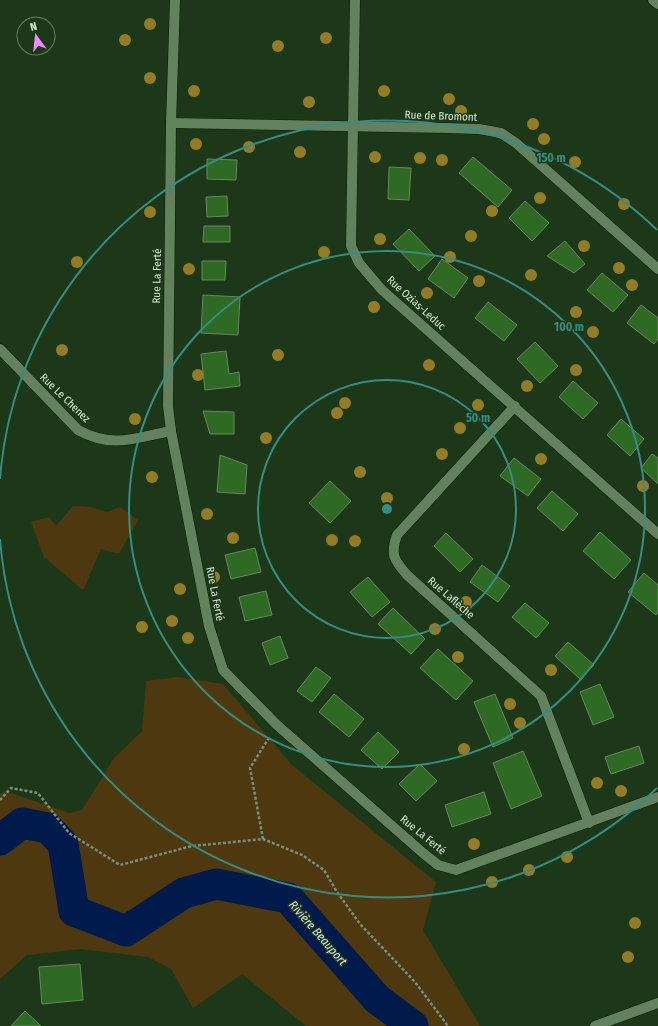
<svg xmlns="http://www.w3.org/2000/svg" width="658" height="1026" viewBox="0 0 658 1026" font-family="'Fira Sans Condensed',sans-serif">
<rect width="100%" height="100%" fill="#1d3818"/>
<g fill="#4d3810">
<polygon points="73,506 90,507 107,512 120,507 138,520 119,554 101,549 83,590 44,557 31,522 49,517 56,526"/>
<polygon points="178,677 223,684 292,765 436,882 423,930 480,1026 306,1026 242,974 193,1008 171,969 148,957 81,949 27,955 0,979 0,794 5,791 70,813 82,810 114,758 142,731 146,681"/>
</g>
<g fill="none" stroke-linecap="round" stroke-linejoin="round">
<polyline stroke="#011a4c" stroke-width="31" points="0,840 22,823 48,828 63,844 74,911 126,931 184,893 216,884 288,898 377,999 413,1026"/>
</g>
<g fill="#2e6a24" stroke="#688662">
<polygon points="473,157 512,190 498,207 459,173"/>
<polygon points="207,159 237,160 236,180 207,179"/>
<polygon points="389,167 411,168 409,200 388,199"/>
<polygon points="227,196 228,216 207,217 206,197"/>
<polygon points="525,201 549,223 532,241 509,218"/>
<polygon points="204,226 230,226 230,242 203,242"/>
<polygon points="409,229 435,256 419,271 393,244"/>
<polygon points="565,241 585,264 574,273 547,256"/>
<polygon points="442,259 468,278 454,298 428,279"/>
<polygon points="202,261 226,261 225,280 202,280"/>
<polygon points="602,273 628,295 613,312 587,290"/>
<polygon points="203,295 240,297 238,335 201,333"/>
<polygon points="488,302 517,325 504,341 475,318"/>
<polygon points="641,305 658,318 658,339 654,344 627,323"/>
<polygon points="535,342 558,366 540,383 517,359"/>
<polygon points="226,351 229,374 239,372 240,386 205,390 201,354"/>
<polygon points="573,381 598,403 583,419 559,397"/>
<polygon points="203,411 234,412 234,434 210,434"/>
<polygon points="621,419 644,439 630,456 607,435"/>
<polygon points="652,454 658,458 658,484 641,468"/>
<polygon points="220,455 247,465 245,494 217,492"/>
<polygon points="514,458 541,479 528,496 500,476"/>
<polygon points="330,481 351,501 330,523 309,503"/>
<polygon points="552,491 578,514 563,531 537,508"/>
<polygon points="600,532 631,560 614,579 583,551"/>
<polygon points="446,533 473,559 460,572 434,546"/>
<polygon points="255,548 261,572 231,579 225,555"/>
<polygon points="482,565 510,586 498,602 470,582"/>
<polygon points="644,573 658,585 658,612 656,615 628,592"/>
<polygon points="368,577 390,602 372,617 350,592"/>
<polygon points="266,591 272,615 245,621 239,597"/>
<polygon points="525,603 549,623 536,638 512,617"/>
<polygon points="393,608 425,639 411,654 378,624"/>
<polygon points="280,636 288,658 270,665 262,643"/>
<polygon points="568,642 594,665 580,679 555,656"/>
<polygon points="438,649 473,681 456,700 420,668"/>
<polygon points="316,667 331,678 312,702 297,691"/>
<polygon points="600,684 614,717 593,725 580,692"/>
<polygon points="334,694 364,719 349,737 319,712"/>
<polygon points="495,694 513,738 493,747 474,702"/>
<polygon points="378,732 399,752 382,769 361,750"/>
<polygon points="639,746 644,763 611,774 605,757"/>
<polygon points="523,751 542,796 511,809 493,763"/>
<polygon points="420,764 437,781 416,801 399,784"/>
<polygon points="484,792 491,814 452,827 445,805"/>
<polygon points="80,964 83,1000 42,1004 39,967"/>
<polygon points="25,1011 41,1026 11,1026"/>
</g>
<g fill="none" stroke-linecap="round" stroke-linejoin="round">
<g stroke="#041f02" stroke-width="11">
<g id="street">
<polyline points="175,0 171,123 168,406 171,431 209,626 223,670 277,725 423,853 438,865 456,870 658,797"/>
<polyline points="355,0 351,246 359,263 382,290 658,534"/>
<polyline points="653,0 658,4"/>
<polyline points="171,123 446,128 479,129 501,133 516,143 658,269"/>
<path d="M0,349L78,430C113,449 134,438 171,431"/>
<path d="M515,406L397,535C390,555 394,560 407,575L541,696L589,823"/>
<polyline points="595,1026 658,1003"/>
</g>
</g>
<g stroke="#7b9177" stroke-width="2.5" stroke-dasharray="3 2" stroke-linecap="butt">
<polyline points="0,800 11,788 38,793 69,833 120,865 192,846 263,839 302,855 324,870 337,892 360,924 415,982 448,1026"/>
<polyline points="263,839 250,768 270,736"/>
</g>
<use href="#street" stroke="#63815e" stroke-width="10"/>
</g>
<g fill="#927c28">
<circle cx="150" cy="24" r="6"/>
<circle cx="326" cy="38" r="6"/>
<circle cx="125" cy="40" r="6"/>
<circle cx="278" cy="46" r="6"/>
<circle cx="150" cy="78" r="6"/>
<circle cx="194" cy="91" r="6"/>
<circle cx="384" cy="91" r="6"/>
<circle cx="449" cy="99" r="6"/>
<circle cx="309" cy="102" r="6"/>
<circle cx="461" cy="111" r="6"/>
<circle cx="533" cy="124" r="6"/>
<circle cx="544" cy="139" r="6"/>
<circle cx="196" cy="144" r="6"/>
<circle cx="249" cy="147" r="6"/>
<circle cx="300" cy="152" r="6"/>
<circle cx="375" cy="157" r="6"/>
<circle cx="420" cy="158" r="6"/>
<circle cx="442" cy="160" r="6"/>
<circle cx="575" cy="162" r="6"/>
<circle cx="540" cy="198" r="6"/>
<circle cx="624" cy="204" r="6"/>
<circle cx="492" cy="211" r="6"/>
<circle cx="150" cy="212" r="6"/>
<circle cx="471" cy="236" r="6"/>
<circle cx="380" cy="239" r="6"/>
<circle cx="584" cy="246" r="6"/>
<circle cx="324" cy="252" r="6"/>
<circle cx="450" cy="257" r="6"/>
<circle cx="77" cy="262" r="6"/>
<circle cx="619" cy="268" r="6"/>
<circle cx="189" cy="269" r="6"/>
<circle cx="531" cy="275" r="6"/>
<circle cx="479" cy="281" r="6"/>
<circle cx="632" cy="285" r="6"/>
<circle cx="427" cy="293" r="6"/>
<circle cx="374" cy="307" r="6"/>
<circle cx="576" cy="312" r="6"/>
<circle cx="593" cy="332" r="6"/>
<circle cx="62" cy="350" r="6"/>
<circle cx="278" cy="355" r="6"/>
<circle cx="429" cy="365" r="6"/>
<circle cx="576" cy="370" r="6"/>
<circle cx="198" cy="375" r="6"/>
<circle cx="527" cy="386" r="6"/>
<circle cx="345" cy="403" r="6"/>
<circle cx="478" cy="405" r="6"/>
<circle cx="337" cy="413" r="6"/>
<circle cx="135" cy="419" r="6"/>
<circle cx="460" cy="428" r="6"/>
<circle cx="266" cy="438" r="6"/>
<circle cx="442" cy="454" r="6"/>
<circle cx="541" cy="459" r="6"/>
<circle cx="360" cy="472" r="6"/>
<circle cx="152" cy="477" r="6"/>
<circle cx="643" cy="486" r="6"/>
<circle cx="387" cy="498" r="6"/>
<circle cx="207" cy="514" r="6"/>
<circle cx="233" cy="538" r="6"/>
<circle cx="332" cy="540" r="6"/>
<circle cx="355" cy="541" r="6"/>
<circle cx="214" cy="577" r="6"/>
<circle cx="180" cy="589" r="6"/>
<circle cx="466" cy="602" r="6"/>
<circle cx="172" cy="621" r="6"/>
<circle cx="142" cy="627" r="6"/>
<circle cx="435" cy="629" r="6"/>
<circle cx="188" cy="638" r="6"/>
<circle cx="458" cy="657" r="6"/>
<circle cx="551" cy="670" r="6"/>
<circle cx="510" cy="704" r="6"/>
<circle cx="520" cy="723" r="6"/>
<circle cx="464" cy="749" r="6"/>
<circle cx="597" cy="783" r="6"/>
<circle cx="621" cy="791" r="6"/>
<circle cx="474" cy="844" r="6"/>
<circle cx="567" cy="857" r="6"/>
<circle cx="529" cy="870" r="6"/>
<circle cx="492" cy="882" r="6"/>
<circle cx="635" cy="923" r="6"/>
<circle cx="628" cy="957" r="6"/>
</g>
<g fill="none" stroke="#378d83" stroke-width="2">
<circle cx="387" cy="509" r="129"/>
<circle cx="387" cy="509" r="258"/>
<path d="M657 788A388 388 0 0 1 0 539M0 479A388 388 0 0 1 657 230"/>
</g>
<g text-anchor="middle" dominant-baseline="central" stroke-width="3" stroke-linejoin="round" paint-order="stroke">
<g font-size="11" fill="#d8e9d5" stroke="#1d3818">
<text transform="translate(441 116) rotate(2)">Rue de Bromont</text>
<text transform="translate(157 276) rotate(-89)">Rue La Ferté</text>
<text transform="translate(416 303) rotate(42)">Rue Ozias-Leduc</text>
<text transform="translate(65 398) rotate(44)">Rue Le Chenez</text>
<text transform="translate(215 594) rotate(79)">Rue La Ferté</text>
<text transform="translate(451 598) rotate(41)">Rue Laflèche</text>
<text transform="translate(423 835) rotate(39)">Rue La Ferté</text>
</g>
<g font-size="12" font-style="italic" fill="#d5e1f5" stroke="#1d3818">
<text transform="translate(318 933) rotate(49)">Rivière Beauport</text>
</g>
</g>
<circle cx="387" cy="509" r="6" fill="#378d83" stroke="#1d3818" stroke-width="2"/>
<g font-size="12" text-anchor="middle" font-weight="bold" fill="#378d83" stroke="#1d3818" stroke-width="3" stroke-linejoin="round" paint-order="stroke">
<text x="551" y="162">150 m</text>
<text x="569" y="331">100 m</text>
<text x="478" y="422">50 m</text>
</g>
<g transform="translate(36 36) rotate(345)"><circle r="19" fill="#1d3818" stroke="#687f64"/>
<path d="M0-3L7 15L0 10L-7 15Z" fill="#ea8dfd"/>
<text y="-6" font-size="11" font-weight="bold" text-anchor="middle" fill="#d8e9d5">N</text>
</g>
</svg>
